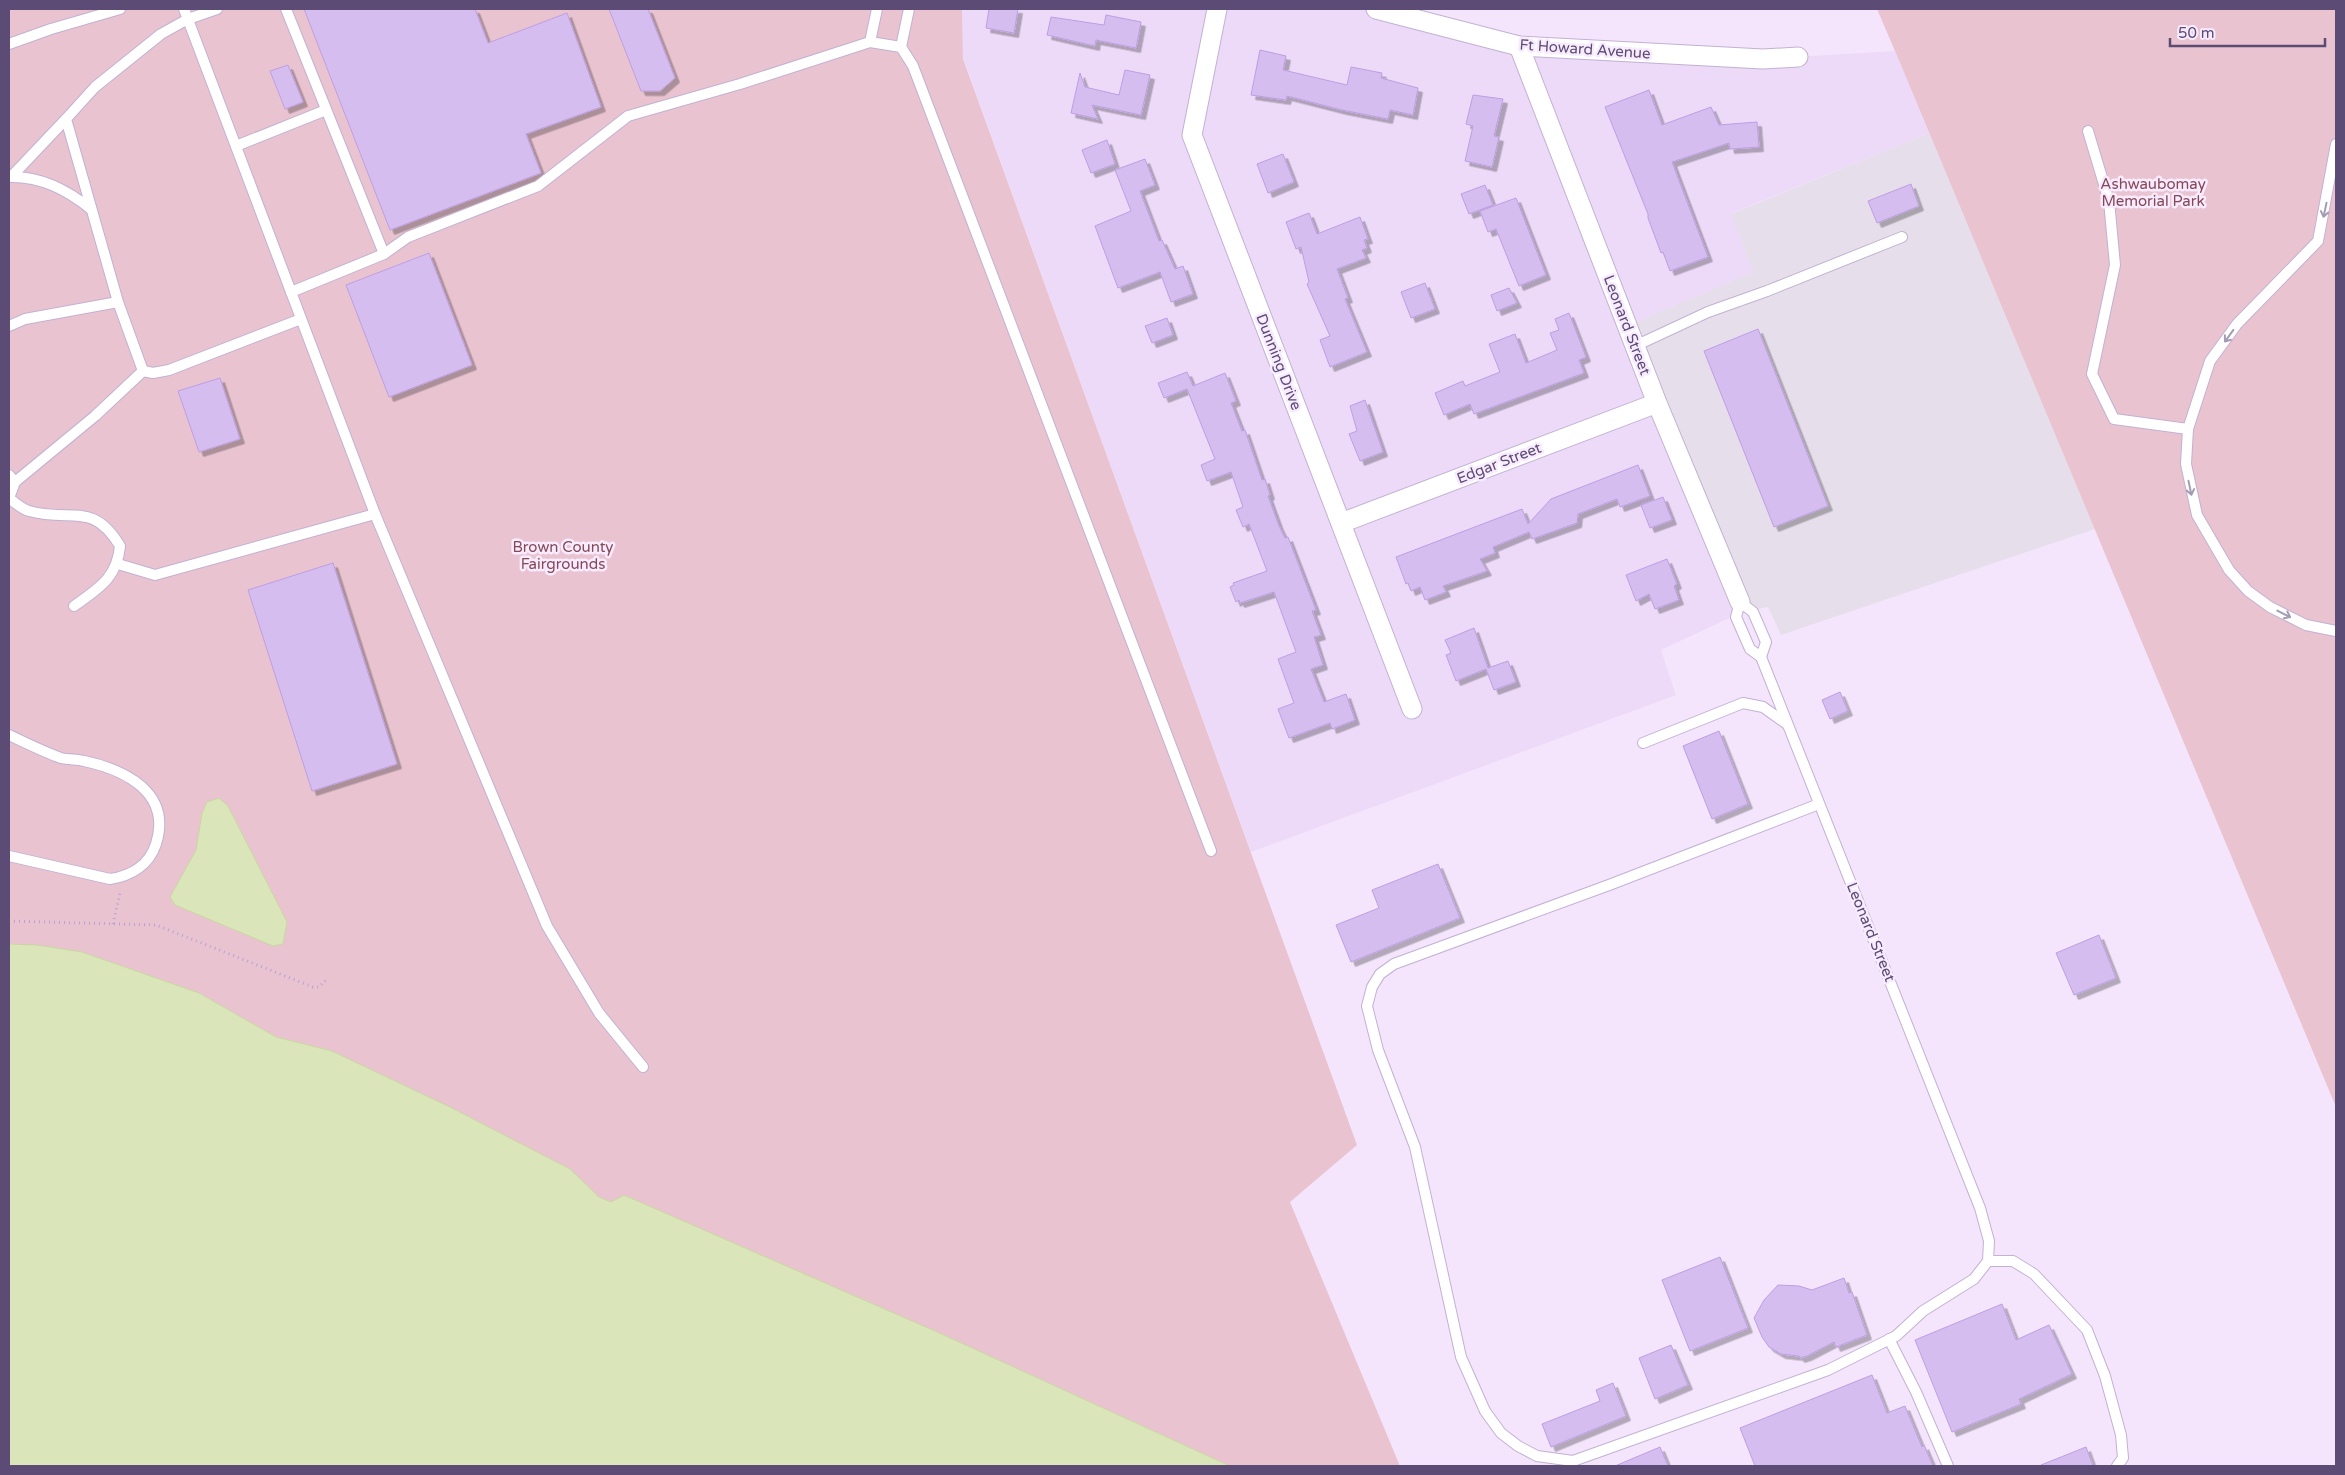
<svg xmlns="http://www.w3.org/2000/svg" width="2345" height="1475" viewBox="0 0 2345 1475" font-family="'Varela Round',sans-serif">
<defs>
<filter id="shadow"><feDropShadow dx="4.5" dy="4.5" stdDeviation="0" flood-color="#0004"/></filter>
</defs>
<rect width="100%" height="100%" fill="#f4e5fc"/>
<polygon fill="#eddaf8" points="962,9 1376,9 1520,46 1763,59 1895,51 1929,133 1732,213 1753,272 1627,326 1740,613 1661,650 1676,695 1251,852 963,58"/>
<polygon fill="#e6dfeb" points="1929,133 2095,529 1781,635 1768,607 1740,613 1627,326 1753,272 1731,214"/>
<g fill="#e9c4d0">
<polygon points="9,9 962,9 963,59 1357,1145 1290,1202 1400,1466 1230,1466 935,1331 599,1197 570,1169 332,1051 276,1037 199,993 82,952 9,944"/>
<polygon points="1877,9 2336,9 2336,1107 1895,51"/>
</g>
<g fill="#dbe5ba" stroke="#cad6a1">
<polygon points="219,798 228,806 287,922 283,944 273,946 175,905 170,897 196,850 202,813 207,802"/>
<polygon points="9,944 37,945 82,952 199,993 276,1037 332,1051 452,1108 570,1169 599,1197 611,1202 624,1195 935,1331 1230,1466 9,1466"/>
</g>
<g fill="#d5bdf0" stroke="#bd9ee2" filter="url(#shadow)">
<polygon points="304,9 475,9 488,43 567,13 601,107 526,134 541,173 390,230"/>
<polygon points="609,9 648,9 675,78 660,91 641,91"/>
<polygon points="989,9 1018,9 1014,33 986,28"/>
<polygon points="1106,15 1141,22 1136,48 1096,40 1095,46 1047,35 1051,17 1104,25"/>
<polygon points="1260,50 1286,56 1283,70 1347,85 1351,67 1382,73 1381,78 1418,88 1413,115 1390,110 1388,119 1342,110 1287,96 1286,100 1251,95"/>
<polygon points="288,65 303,102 285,109 270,71"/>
<polygon points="1125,70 1150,75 1141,115 1092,105 1098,119 1071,113 1080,73 1085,87 1119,95"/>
<polygon points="1649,90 1662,125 1711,107 1719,125 1757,122 1759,147 1730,149 1729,143 1672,162 1708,257 1670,271 1663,252 1661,253 1648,218 1648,214 1605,107"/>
<polygon points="1473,95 1503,99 1494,136 1499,137 1492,167 1465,161 1473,126 1466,124"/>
<polygon points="1107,140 1115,164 1091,173 1082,150"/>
<polygon points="1283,154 1294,182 1268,193 1257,164"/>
<polygon points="1145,159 1155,185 1140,191 1159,241 1162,240 1175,269 1183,266 1193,294 1171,302 1160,272 1118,288 1095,226 1131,211 1115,170"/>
<polygon points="1911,184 1919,206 1877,223 1868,201"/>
<polygon points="1485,185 1493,205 1469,214 1461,194"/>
<polygon points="1516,198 1546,275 1519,286 1496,229 1488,232 1480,211"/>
<polygon points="1309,213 1317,234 1360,217 1368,239 1364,240 1367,248 1362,250 1366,258 1337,269 1348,298 1345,299 1367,352 1330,367 1320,340 1330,336 1307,284 1309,282 1301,247 1296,249 1286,222"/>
<polygon points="429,253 472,365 389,397 346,285"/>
<polygon points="1425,283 1435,309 1411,318 1401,292"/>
<polygon points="1509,288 1517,303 1497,311 1491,295"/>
<polygon points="1569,313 1586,357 1579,360 1584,373 1474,414 1470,404 1444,415 1435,393 1463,381 1465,386 1500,372 1489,344 1515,334 1526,363 1557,350 1550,333 1559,330 1555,319"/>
<polygon points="1167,318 1173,335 1152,343 1145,326"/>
<polygon points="1758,329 1828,506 1774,527 1704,351"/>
<polygon points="1187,372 1193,386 1225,373 1236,401 1231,403 1242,431 1245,430 1262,480 1265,479 1270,495 1268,496 1279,526 1285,538 1288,537 1316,610 1312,611 1321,635 1314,637 1323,665 1311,669 1324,702 1346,694 1355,720 1332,729 1330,723 1289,738 1278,709 1294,703 1278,659 1296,652 1274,592 1240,603 1239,600 1236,602 1230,587 1234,585 1233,583 1267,571 1249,524 1243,527 1236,510 1243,507 1231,472 1207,481 1201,465 1215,459 1187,389 1164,398 1158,383"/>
<polygon points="220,378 240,439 199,452 178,391"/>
<polygon points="1365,400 1383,452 1360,461 1349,434 1357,431 1350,406"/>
<polygon points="1638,465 1650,496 1620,507 1617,499 1578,514 1577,523 1532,539 1529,532 1493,547 1495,553 1480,559 1487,571 1443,586 1446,592 1425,600 1420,587 1411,591 1408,583 1406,584 1396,557 1522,509 1528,524 1551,499"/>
<polygon points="1663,497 1672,520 1650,528 1641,505"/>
<polygon points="1667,559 1677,584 1674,586 1679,600 1655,609 1649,594 1636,601 1626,575"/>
<polygon points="333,563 397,764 312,791 248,590"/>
<polygon points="1474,628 1488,668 1508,661 1516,682 1494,690 1486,669 1456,681 1446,655 1451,653 1445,640"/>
<polygon points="1840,692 1848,711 1830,719 1822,700"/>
<polygon points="1719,731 1748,804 1712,819 1683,746"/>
<polygon points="1438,864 1460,918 1351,962 1336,925 1379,908 1372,890"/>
<polygon points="2099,935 2116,978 2074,995 2056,953"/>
<polygon points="1720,1257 1748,1328 1690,1351 1662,1280"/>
<polygon points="1844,1278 1849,1293 1852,1292 1867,1335 1836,1347 1834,1342 1807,1356 1800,1358 1799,1356 1781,1354 1769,1347 1762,1337 1754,1318 1764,1300 1778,1285 1799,1286 1812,1290"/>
<polygon points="2002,1304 2016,1340 2049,1325 2072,1374 2019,1399 2021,1404 1952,1432 1915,1340"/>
<polygon points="1671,1345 1688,1385 1655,1399 1639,1358"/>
<polygon points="1872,1375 1887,1413 1905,1406 1922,1447 1924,1445 1933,1466 1755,1466 1740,1428"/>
<polygon points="1613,1383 1626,1416 1551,1447 1542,1424 1600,1401 1596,1390"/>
<polygon points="1660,1447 1668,1466 1615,1466"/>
<polygon points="2086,1447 2093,1466 2041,1466 2041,1465"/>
</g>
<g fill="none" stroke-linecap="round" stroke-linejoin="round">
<g stroke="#c2b1d2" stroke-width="12">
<g id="lane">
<polyline points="184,9 375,514 547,926 599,1013 643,1067"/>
<polyline points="286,9 384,254"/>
<polyline points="870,42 877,9"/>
<polyline points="9,44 51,29 120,9"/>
<polyline points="901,47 909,9"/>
<polyline points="2088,131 2109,201 2115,265 2092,374 2114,419 2188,429"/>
<polyline points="2336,144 2318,241 2237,324 2210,361 2188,429 2186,464 2197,515 2229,570 2248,591 2270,607 2306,625 2336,631"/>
<polyline points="236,146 326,110"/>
<path d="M9,177C41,176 67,190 91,209"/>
<polyline points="11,177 66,119"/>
<polyline points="291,292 384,254 408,237 538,186 628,116 740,84 870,42 901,47 913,66 1211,851"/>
<polyline points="9,326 25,319 118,302"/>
<polyline points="1635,346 1708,312 1767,291 1902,237"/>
<polyline points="143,371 153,373 169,370 301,319"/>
<path d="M9,475L15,482L9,498C15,503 22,509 29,511C71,523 92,500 120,546C117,578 99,588 74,606"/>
<polyline points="15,482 95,416 143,371 118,302 66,119 95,87 161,34 188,19 217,9"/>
<polyline points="118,564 155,575 375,514"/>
<polygon points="1740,602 1753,612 1766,642 1761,657 1750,649 1736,617"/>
<polyline points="1761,657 1980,1208 1989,1241 1988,1261 1974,1279 1923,1311 1896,1336 1828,1370 1573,1461 1537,1456 1518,1446 1501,1433 1485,1411 1461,1357 1415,1147 1378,1050 1367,1006 1372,987 1380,974 1394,964 1609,885 1819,804"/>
<path d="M9,735C26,743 44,752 61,758C69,760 77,759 84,761C126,770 172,793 156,844C149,865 131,876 110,879L9,856"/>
<polyline points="1643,743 1743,703 1763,707 1787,724"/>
<polyline points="1988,1261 2013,1261 2034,1274 2087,1330 2105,1376 2121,1435 2123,1458 2117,1466"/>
<polyline points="1889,1339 1916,1392 1948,1466"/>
</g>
</g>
<g stroke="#c2b1d2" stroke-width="21">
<g id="street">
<polyline points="1217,9 1192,135 1412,709"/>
<polyline points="1376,9 1519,46 1763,59 1798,57"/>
<polyline points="1519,46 1657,403 1740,602"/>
<polyline points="1341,523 1657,403"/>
</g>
</g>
<g stroke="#b9a1d5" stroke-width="3" stroke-dasharray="1 4" stroke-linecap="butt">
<polyline points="9,921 156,925 313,987 319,987 328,978"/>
<polyline points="113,924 120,893"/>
</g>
<use href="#lane" stroke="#fff" stroke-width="10"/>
<use href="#street" stroke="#fff" stroke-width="19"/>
</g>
<defs><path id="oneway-shaft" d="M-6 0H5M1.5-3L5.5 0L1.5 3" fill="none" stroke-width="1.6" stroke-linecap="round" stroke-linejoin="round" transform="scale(1.25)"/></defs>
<g stroke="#a59cb3">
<use href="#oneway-shaft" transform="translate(2325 210) rotate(102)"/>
<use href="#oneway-shaft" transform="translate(2229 336) rotate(126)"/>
<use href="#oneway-shaft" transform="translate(2190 488) rotate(78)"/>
<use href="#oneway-shaft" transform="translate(2284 614) rotate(27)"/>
</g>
<g text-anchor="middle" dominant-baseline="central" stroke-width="5" stroke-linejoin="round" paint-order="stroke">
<g font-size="15" fill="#5c4b74" stroke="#f8ebfe">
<text transform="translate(1585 49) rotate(4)">Ft Howard Avenue</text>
<text transform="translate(1627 325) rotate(69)">Leonard Street</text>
<text transform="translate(1279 362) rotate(69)">Dunning Drive</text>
<text transform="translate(1499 463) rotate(-21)">Edgar Street</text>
<text transform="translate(1871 932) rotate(68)">Leonard Street</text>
</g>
<g font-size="15" fill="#854956" stroke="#f8ebfe">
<text x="2153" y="184">Ashwaubomay<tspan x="2153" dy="17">Memorial Park</tspan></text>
<text x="563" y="547">Brown County<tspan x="563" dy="17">Fairgrounds</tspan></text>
</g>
</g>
<rect width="2345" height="1475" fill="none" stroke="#5c4b74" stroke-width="20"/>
<path d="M2170 38v8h155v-8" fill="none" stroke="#5c4b74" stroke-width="2.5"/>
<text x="2178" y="38" font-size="15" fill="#5c4b74" stroke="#f8ebfe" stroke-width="4" paint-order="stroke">50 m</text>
</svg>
